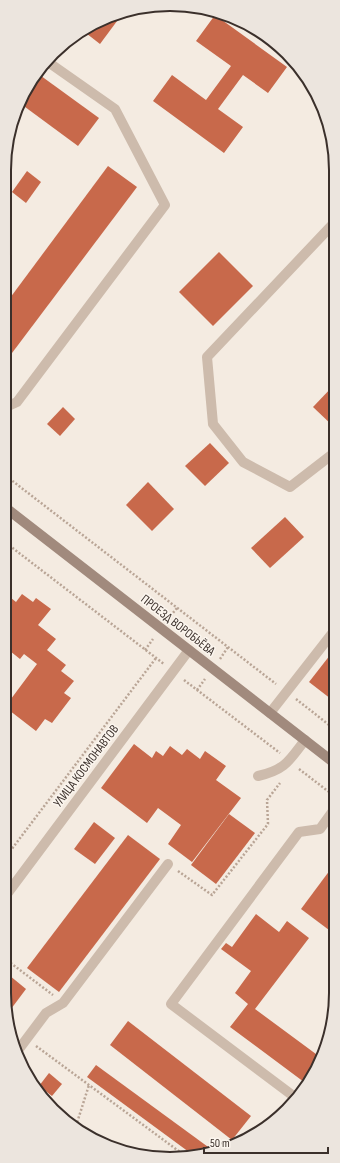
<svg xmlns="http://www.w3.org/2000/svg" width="340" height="1163" viewBox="0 0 340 1163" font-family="'Sofia Sans Condensed',sans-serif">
<rect width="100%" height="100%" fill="#f4ebe1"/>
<g fill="#c8694b">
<polygon points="123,13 100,44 82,30"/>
<polygon points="215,15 287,67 268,93 243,75 218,109 243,127 224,153 153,101 172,75 206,100 231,66 196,41"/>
<polygon points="37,73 99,118 78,146 21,104 32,78"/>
<polygon points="108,166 137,187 6,361 7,302"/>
<polygon points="27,171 41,182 26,203 12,192"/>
<polygon points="219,252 253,286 213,326 179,292"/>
<polygon points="334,312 334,325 328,319"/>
<polygon points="334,385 334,427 313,407"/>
<polygon points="63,407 75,419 60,436 47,424"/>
<polygon points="210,443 229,463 205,486 185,466"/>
<polygon points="148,482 174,509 152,531 126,505"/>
<polygon points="285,517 304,537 270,568 251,548"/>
<polygon points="6,594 16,602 22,594 33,602 36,598 51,609 38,625 56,639 47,650 66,665 61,671 74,681 64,693 71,698 52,723 45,719 36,731 5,707 37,664 24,654 20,659 5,647"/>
<polygon points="334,650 333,696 331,699 309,682"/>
<polygon points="134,744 152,758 156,751 163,756 170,746 182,755 187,749 200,759 205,751 226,766 216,780 241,798 192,862 168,844 181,825 158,808 147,823 101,788"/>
<polygon points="229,814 255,833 216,884 191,865"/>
<polygon points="94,822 115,838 95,864 74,849"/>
<polygon points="128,835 160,859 59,992 27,968"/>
<polygon points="333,866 333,933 301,909"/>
<polygon points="256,914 279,932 287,921 309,938 255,1009 320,1057 308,1085 230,1027 248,1004 235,993 251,971 221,949 226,943 232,947"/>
<polygon points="4,971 26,989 8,1013 4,993"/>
<polygon points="128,1021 251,1116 232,1140 110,1045"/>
<polygon points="96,1065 215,1152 193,1155 87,1077"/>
<polygon points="49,1073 62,1084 52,1096 39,1086"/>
</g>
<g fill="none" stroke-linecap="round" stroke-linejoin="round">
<g stroke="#b9a596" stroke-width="2.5" stroke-dasharray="2 2" stroke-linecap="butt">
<polyline points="6,476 276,684"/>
<polyline points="6,543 164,664"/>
<polyline points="168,619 177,608"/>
<polyline points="145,650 153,639"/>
<polyline points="220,659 228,647"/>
<polyline points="184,680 280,753"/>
<polyline points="197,690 205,679"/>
<polyline points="296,699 333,728"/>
<polyline points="299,769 333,795"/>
<polyline points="5,858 156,658"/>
<polyline points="178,871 212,895 268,824 267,800 280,783"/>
<polyline points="4,958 53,995"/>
<polyline points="36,1046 184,1155"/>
<polyline points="76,1126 89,1085"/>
</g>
<g stroke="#cdbbac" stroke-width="10">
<polyline points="6,407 17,402 165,205 115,109 48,62"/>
<polyline points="334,453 290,487 243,462 213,424 207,357 334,223"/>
<polyline points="270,713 334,631"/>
<path d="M258,776C285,770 289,761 305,740"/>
<polyline points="16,1053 46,1013 63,1003 168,864"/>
<polyline points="296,1098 171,1004 299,832 320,829 333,811"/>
</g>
<polyline stroke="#cdbbac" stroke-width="10" points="4,898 189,650"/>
<polyline stroke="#a18a7d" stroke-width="10" points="6,508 333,762"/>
</g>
<g text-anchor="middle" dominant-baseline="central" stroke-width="3" stroke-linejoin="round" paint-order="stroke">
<g font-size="13" fill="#3b302b" stroke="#fbf5ee">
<text transform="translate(178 625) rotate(38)">ПРОЕЗД ВОРОБЬЁВА</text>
<text transform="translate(86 766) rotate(-53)">УЛИЦА КОСМОНАВТОВ</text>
</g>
</g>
<path d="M0 0H340V1163H0ZM170 11H170A159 159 0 0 1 329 170V993A159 159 0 0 1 170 1152H170A159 159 0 0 1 11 993V170A159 159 0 0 1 170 11Z" fill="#ece5de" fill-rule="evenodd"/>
<path fill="none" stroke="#3b302b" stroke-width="2" d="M170 11H170A159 159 0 0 1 329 170V993A159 159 0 0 1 170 1152H170A159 159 0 0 1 11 993V170A159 159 0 0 1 170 11Z"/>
<path d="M204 1147v6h124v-6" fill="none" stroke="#3b302b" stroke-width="2"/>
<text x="210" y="1147" font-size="12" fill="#3b302b" stroke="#fbf5ee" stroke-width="3" paint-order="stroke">50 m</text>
</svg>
